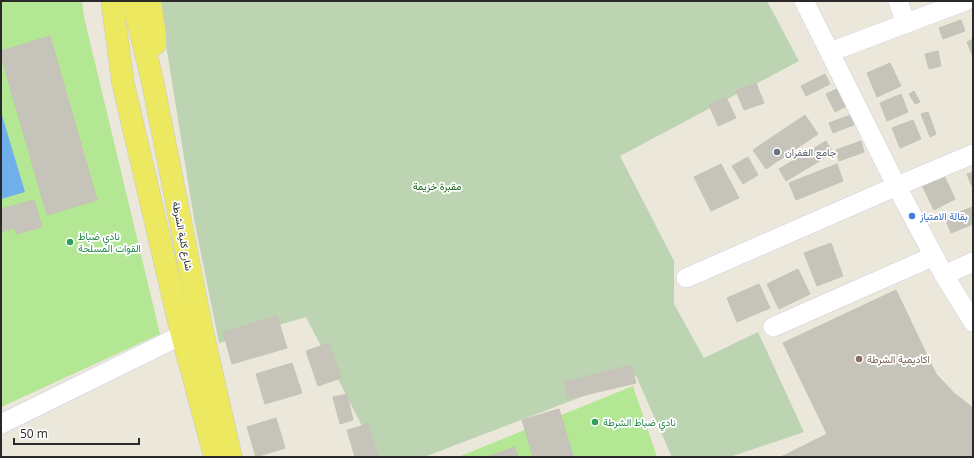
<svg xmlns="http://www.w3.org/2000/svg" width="974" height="458" viewBox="0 0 974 458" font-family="'Open Sans',Vazirmatn,sans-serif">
<rect width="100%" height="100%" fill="#ebe7db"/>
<polygon fill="#bcd4b2" points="159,1 767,1 799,61 620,156 674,261 674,304 704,358 758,332 804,432 730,457 672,457 636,376 424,457 378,457 306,317 219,343 194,219"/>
<g fill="#b3e794">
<polygon points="1,1 82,1 84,17 160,334 1,407"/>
<polygon points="633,386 657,457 458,457"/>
</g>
<polygon fill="#70b0ea" points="1,112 25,192 1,199"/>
<g fill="#c6c4ba" stroke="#c6c3b5">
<polygon points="961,20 965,31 943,39 939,28"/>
<polygon points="50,36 97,200 47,215 1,56 1,51"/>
<polygon points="973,39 973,57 967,42"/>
<polygon points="938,51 941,66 929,69 925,54"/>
<polygon points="890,63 901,86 877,97 867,73"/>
<polygon points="825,74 830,84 806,96 801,86"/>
<polygon points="756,83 764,103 744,110 736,91"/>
<polygon points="839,88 847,106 835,112 826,94"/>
<polygon points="914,91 920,102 915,104 909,94"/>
<polygon points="901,94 908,112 887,121 880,103"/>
<polygon points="726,97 736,118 718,126 709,105"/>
<polygon points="928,112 936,134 930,137 921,114"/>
<polygon points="853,114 856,124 833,133 829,123"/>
<polygon points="805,115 818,134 766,169 753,150"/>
<polygon points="913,120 921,139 900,148 892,128"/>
<polygon points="826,141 833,153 786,181 779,169"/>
<polygon points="861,141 864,152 839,161 836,150"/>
<polygon points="748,157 758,175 743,184 732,166"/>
<polygon points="721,164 739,198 711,211 694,177"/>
<polygon points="837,164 843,181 796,200 789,183"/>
<polygon points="942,171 955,199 934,210 920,181"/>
<polygon points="973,172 973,189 967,174"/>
<polygon points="34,200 42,227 16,234 15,228 1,232 1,209"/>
<polygon points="973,207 973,224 951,233 945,217"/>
<polygon points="831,243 843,276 817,286 804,253"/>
<polygon points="798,269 810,294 779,309 767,284"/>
<polygon points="759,284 770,308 737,322 727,298"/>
<polygon points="896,290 936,374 954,393 973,408 973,457 781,457 827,434 783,343"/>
<polygon points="277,316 287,348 232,364 223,332"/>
<polygon points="329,343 341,378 318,386 306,351"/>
<polygon points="292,363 302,393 265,404 256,374"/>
<polygon points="631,365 636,383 568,399 564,382"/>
<polygon points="347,394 353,420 340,424 333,397"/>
<polygon points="559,409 573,456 533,457 522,420"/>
<polygon points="276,418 285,448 256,457 247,427"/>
<polygon points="368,424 378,457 355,457 347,430"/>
<polygon points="950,428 959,440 933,457 907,457"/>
<polygon points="973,433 973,457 940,457"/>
<polygon points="515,447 518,457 486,457"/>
</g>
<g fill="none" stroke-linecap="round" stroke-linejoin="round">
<g stroke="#d0d0e1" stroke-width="20">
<g id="minor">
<polyline points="804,1 897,187 944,275 973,322"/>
<polyline points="898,1 906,24"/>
<polyline points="830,52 965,1"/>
<polyline points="944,275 973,262"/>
<polyline points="686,278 883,192 973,154"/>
<polyline points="773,327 934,256"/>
<polyline points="1,424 182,335"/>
</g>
</g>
<g stroke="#c7c7c7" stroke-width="23">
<g id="major">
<polyline points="112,1 123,83 182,335 215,457"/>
<polyline points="134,1 136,14 152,79 202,330 231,457"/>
<polyline points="150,1 155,35 155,44"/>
</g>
</g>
<use href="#minor" stroke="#fff" stroke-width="19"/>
<use href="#major" stroke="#ece85f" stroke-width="22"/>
</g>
<circle fill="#6b7280" stroke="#fff" stroke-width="1.5" cx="777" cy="152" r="4"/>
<circle fill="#3f7fe0" stroke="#fff" stroke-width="1.5" cx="912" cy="216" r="4"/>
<g fill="#2e9e5b" stroke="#fff" stroke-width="1.5">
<circle cx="70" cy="242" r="4"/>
<circle cx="595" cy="422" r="4"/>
</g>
<circle fill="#8d6e63" stroke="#fff" stroke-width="1.5" cx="859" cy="359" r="4"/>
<g text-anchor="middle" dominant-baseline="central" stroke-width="3.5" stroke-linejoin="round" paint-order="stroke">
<g font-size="10" fill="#5b616d" stroke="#fff" text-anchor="start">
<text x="785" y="152">جامع الغفران</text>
</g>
<g font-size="10" fill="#1c631c" stroke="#fff">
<text x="437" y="186">مقبرة خزيمة</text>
</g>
<g font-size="10" fill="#366cbe" stroke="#fff" text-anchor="start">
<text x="920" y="216">بقالة الامتياز</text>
</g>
<g font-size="10" fill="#27864d" stroke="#fff" text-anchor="start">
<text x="78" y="236">نادي ضباط<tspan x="78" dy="12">القوات المسلحة</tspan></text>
<text x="603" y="422">نادي ضباط الشرطة</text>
</g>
<g font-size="10" fill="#292929" stroke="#fff">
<text transform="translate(183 236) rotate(79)">شارع كلية الشرطة</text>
</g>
<g font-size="10" fill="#785e54" stroke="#fff" text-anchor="start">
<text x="867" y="359">اكاديمية الشرطة</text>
</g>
</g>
<rect width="974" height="458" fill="none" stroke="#292929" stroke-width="4"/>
<path d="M14 438v6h125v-6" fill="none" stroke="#292929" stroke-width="2"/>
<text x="20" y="438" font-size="12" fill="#292929" stroke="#ffffff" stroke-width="3" paint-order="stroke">50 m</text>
</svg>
